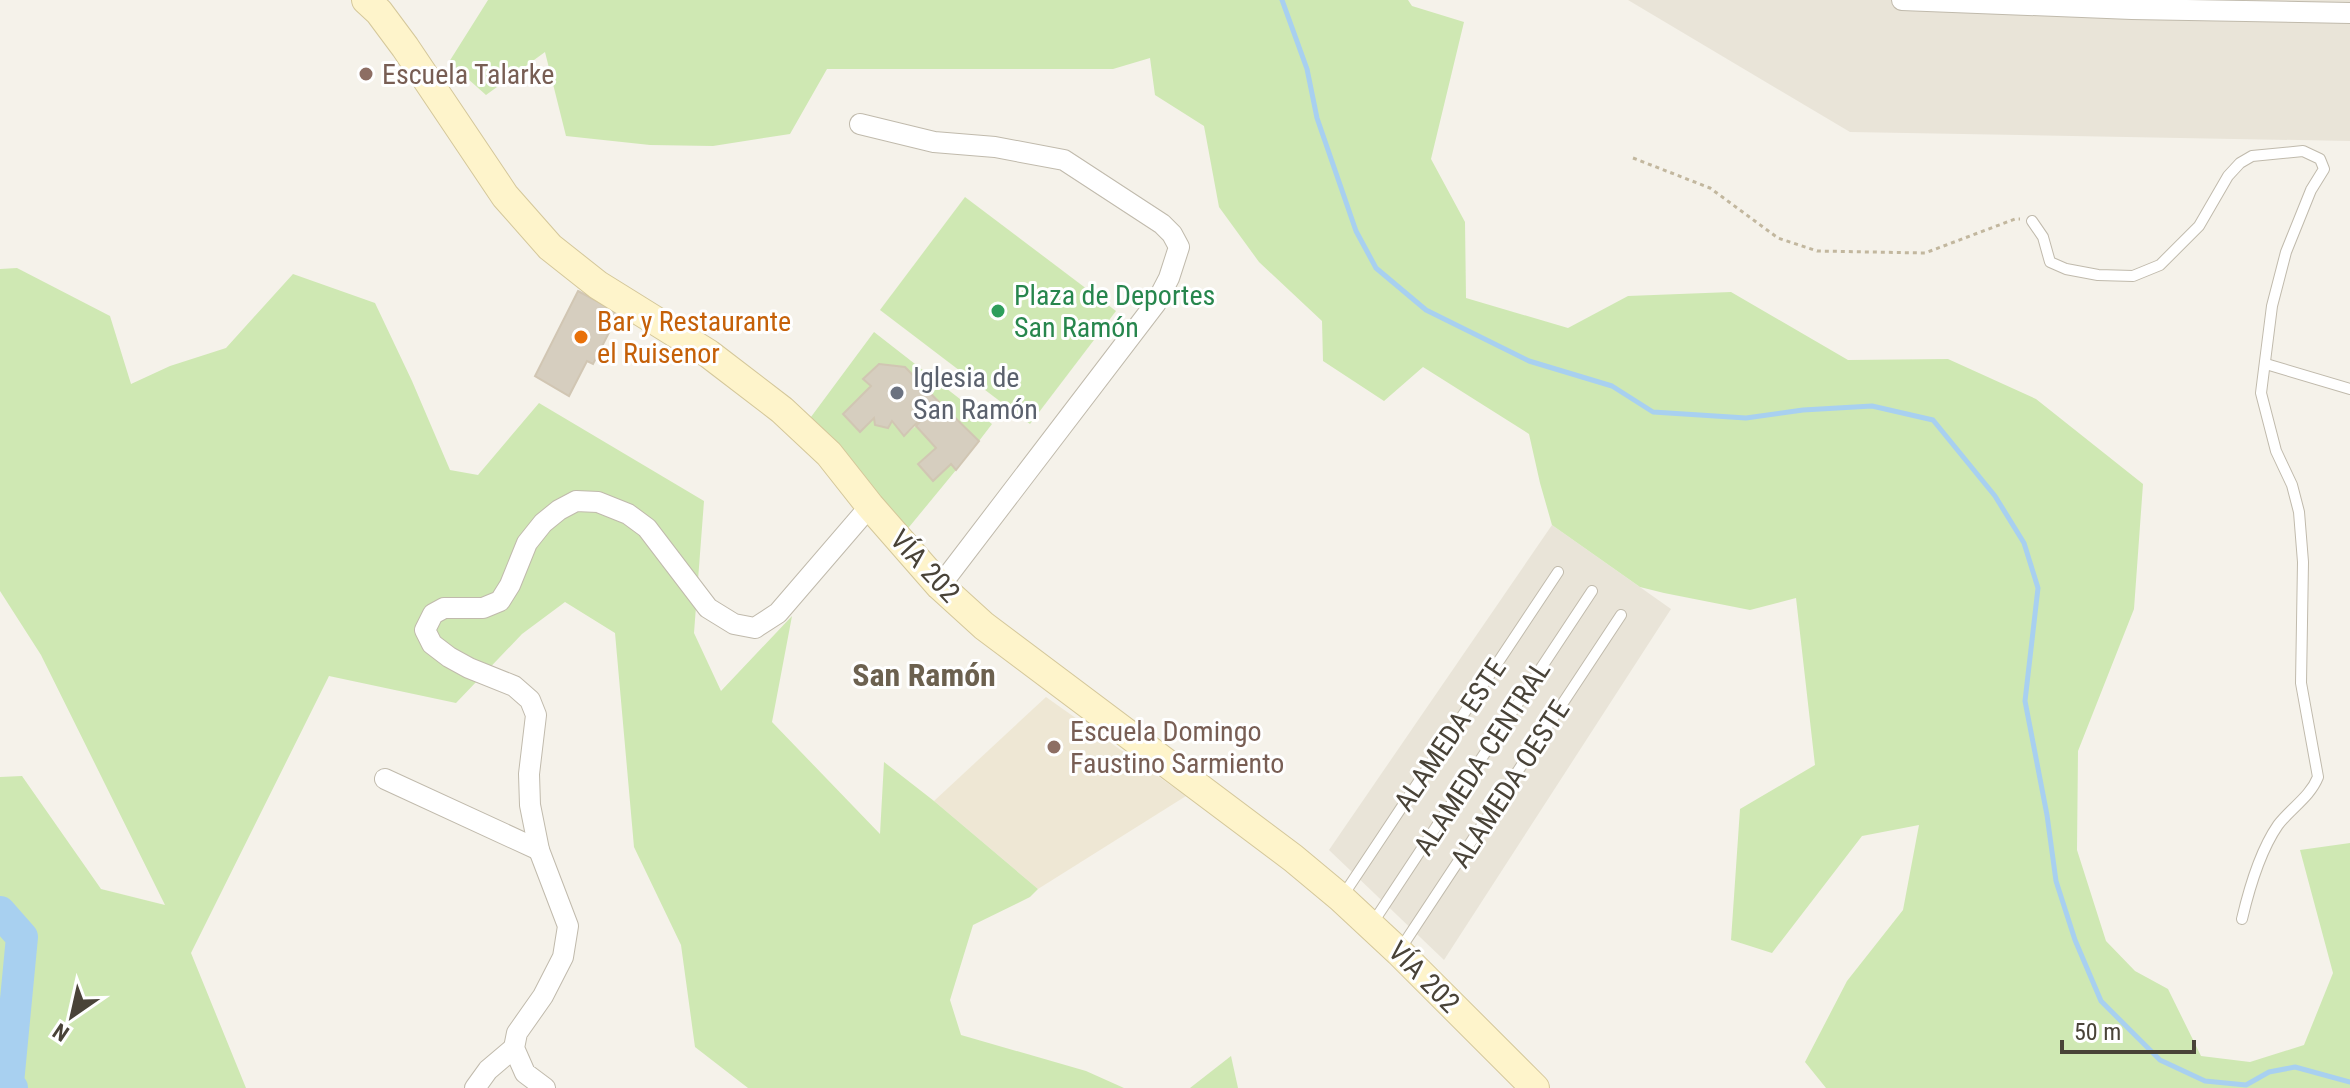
<svg xmlns="http://www.w3.org/2000/svg" width="2350" height="1088" viewBox="0 0 2350 1088" font-family="'Roboto Condensed',sans-serif">
<rect width="100%" height="100%" fill="#f5f2ea"/>
<g fill="#e9e4d8">
<polygon points="1628,0 2350,0 2350,141 1850,132"/>
<polygon points="1552,525 1671,609 1444,960 1329,850"/>
</g>
<polygon fill="#eee7d4" points="1046,697 1186,796 1038,889 934,801"/>
<g fill="#cfe8b3">
<polygon points="488,0 1408,0 1412,6 1464,22 1431,159 1465,222 1466,298 1568,328 1628,296 1731,292 1848,360 1948,359 2036,399 2143,484 2134,609 2078,751 2077,850 2106,941 2135,971 2168,989 2201,1056 2250,1062 2304,1045 2333,973 2300,850 2350,843 2350,1088 1826,1088 1805,1062 1847,981 1903,910 1919,825 1862,836 1772,953 1731,940 1740,809 1815,765 1796,598 1750,610 1664,593 1640,587 1552,525 1540,483 1529,434 1423,367 1384,401 1323,361 1322,321 1259,262 1219,207 1204,126 1155,95 1150,58 1113,69 827,69 790,134 713,146 650,145 566,136 545,52 486,95 449,62"/>
<polygon points="965,197 1116,311 1030,424 880,310"/>
<polygon points="17,268 110,316 131,384 170,366 226,348 293,274 375,303 412,381 450,470 478,475 539,403 704,501 694,633 721,691 792,616 772,722 880,834 884,762 934,801 1038,889 1030,897 973,925 950,1000 961,1035 1086,1071 1124,1088 748,1088 695,1047 681,945 634,847 615,633 565,602 522,634 456,703 329,676 191,953 246,1088 0,1088 0,777 22,776 101,889 165,905 41,655 0,591 0,269"/>
<polygon points="874,332 992,424 979,441 905,367 879,364 864,379 871,386 843,414 860,432 874,418 892,421 904,436 916,426 936,448 918,464 933,481 951,464 956,470 905,532 808,421"/>
<polygon points="1231,1056 1238,1088 1190,1088"/>
</g>
<g fill="none" stroke-linecap="round" stroke-linejoin="round">
<polyline stroke="#a8d0f0" stroke-width="5" points="1282,0 1307,69 1317,118 1356,231 1376,268 1426,310 1529,361 1612,386 1653,412 1746,418 1803,410 1872,406 1933,420 1995,496 2024,543 2038,588 2025,701 2047,815 2056,881 2075,940 2101,1001 2160,1060 2205,1081 2246,1085 2269,1072 2295,1067 2350,1082"/>
<polyline stroke="#a8d0f0" stroke-width="32" points="0,912 22,937 8,1083 12,1088"/>
</g>
<g fill="#d6cebf" stroke="#d1c6b3" stroke-width="2">
<polygon points="578,291 619,313 593,364 587,361 569,396 535,376"/>
<polygon points="879,364 905,367 938,401 904,436 892,421 888,428 875,425 874,418 860,432 843,414 871,386 863,379"/>
<polygon points="938,401 979,441 956,470 951,464 933,481 918,464 936,448 916,426"/>
</g>
<g fill="none" stroke-linecap="round" stroke-linejoin="round">
<g stroke="#c0baac" stroke-width="12">
<g id="lane">
<path d="M2032,221L2043,237L2050,262L2066,269L2098,275L2133,276L2160,265L2199,226L2228,176L2240,163L2252,156L2303,151L2320,159L2324,169L2311,190L2286,252L2272,306L2261,393L2276,451L2292,485L2299,512L2303,562L2301,683L2318,777C2310,797 2291,808 2278,825C2260,851 2249,889 2242,919"/>
<polyline points="2266,364 2350,389"/>
<polyline points="1342,897 1558,572"/>
<polyline points="1372,924 1592,591"/>
<polyline points="1399,951 1621,615"/>
</g>
</g>
<g stroke="#c0baac" stroke-width="22">
<g id="street">
<polyline points="1902,0 2132,9 2350,13"/>
<polyline points="860,124 934,142 995,147 1064,160 1162,224 1172,234 1179,247 1169,278 1156,303 940,586"/>
<polyline points="385,779 539,850"/>
<polyline points="475,1088 488,1070 514,1048"/>
<polyline points="545,1088 525,1073 514,1048 517,1033 543,996 563,957 568,926 539,850 530,805 529,774 536,715 530,700 514,686 469,668 449,657 432,644 425,630 433,614 444,608 483,608 500,601 510,585 527,543 543,523 559,510 576,501 598,502 628,514 647,528 708,608 734,624 755,628 778,613 870,506"/>
</g>
</g>
<g stroke="#d4c79a" stroke-width="30">
<polyline id="secondary" points="366,0 379,12 405,47 505,196 550,247 598,285 709,354 782,410 829,454 870,506 940,586 984,626 1293,858 1341,898 1399,952 1535,1088"/>
</g>
<polyline stroke="#c2b79e" stroke-width="3" stroke-dasharray="4 4" stroke-linecap="butt" points="1633,158 1710,188 1778,238 1817,251 1925,253 2015,219 2020,219"/>
<use href="#lane" stroke="#fff" stroke-width="10"/>
<use href="#street" stroke="#fff" stroke-width="20"/>
<use href="#secondary" stroke="#fef4cb" stroke-width="28"/>
</g>
<g fill="#8d6e63" stroke="#fff" stroke-width="3">
<circle cx="366" cy="74" r="8"/>
<circle cx="1054" cy="747" r="8"/>
</g>
<circle fill="#2e9e5b" stroke="#fff" stroke-width="3" cx="998" cy="311" r="8"/>
<circle fill="#e8710a" stroke="#fff" stroke-width="3" cx="581" cy="337" r="8"/>
<circle fill="#6b7280" stroke="#fff" stroke-width="3" cx="897" cy="393" r="8"/>
<g text-anchor="middle" dominant-baseline="central" stroke-width="6" stroke-linejoin="round" paint-order="stroke">
<g font-size="28" fill="#785e54" stroke="#fff" text-anchor="start">
<text x="382" y="74">Escuela Talarke</text>
<text x="1070" y="731">Escuela Domingo<tspan x="1070" dy="32">Faustino Sarmiento</tspan></text>
</g>
<g font-size="28" fill="#27864d" stroke="#fff" text-anchor="start">
<text x="1014" y="295">Plaza de Deportes<tspan x="1014" dy="32">San Ramón</tspan></text>
</g>
<g font-size="28" fill="#c56008" stroke="#fff" text-anchor="start">
<text x="597" y="321">Bar y Restaurante<tspan x="597" dy="32">el Ruisenor</tspan></text>
</g>
<g font-size="28" fill="#5b616d" stroke="#fff" text-anchor="start">
<text x="913" y="377">Iglesia de<tspan x="913" dy="32">San Ramón</tspan></text>
</g>
<g font-size="28" fill="#494338" stroke="#fff">
<text transform="translate(925 566) rotate(47)">VÍA 202</text>
<text transform="translate(1450 735) rotate(-56)">ALAMEDA ESTE</text>
<text transform="translate(1482 758) rotate(-57)">ALAMEDA CENTRAL</text>
<text transform="translate(1510 784) rotate(-57)">ALAMEDA OESTE</text>
<text transform="translate(1424 977) rotate(45)">VÍA 202</text>
</g>
<g font-size="32" font-weight="bold" fill="#6c614f" stroke="#fff">
<text x="924" y="675">San Ramón</text>
</g>
</g>
<g transform="translate(72 1016) rotate(214)" stroke="#ffffff" stroke-width="6" paint-order="stroke">
<path d="M0-6L14 30L0 20L-14 30Z" fill="#494338"/>
<text y="-12" font-size="22" font-weight="bold" text-anchor="middle" fill="#494338">N</text>
</g>
<path d="M2062 1040v12h132v-12" fill="none" stroke="#494338" stroke-width="4"/>
<text x="2074" y="1040" font-size="24" fill="#494338" stroke="#ffffff" stroke-width="6" paint-order="stroke">50 m</text>
</svg>
